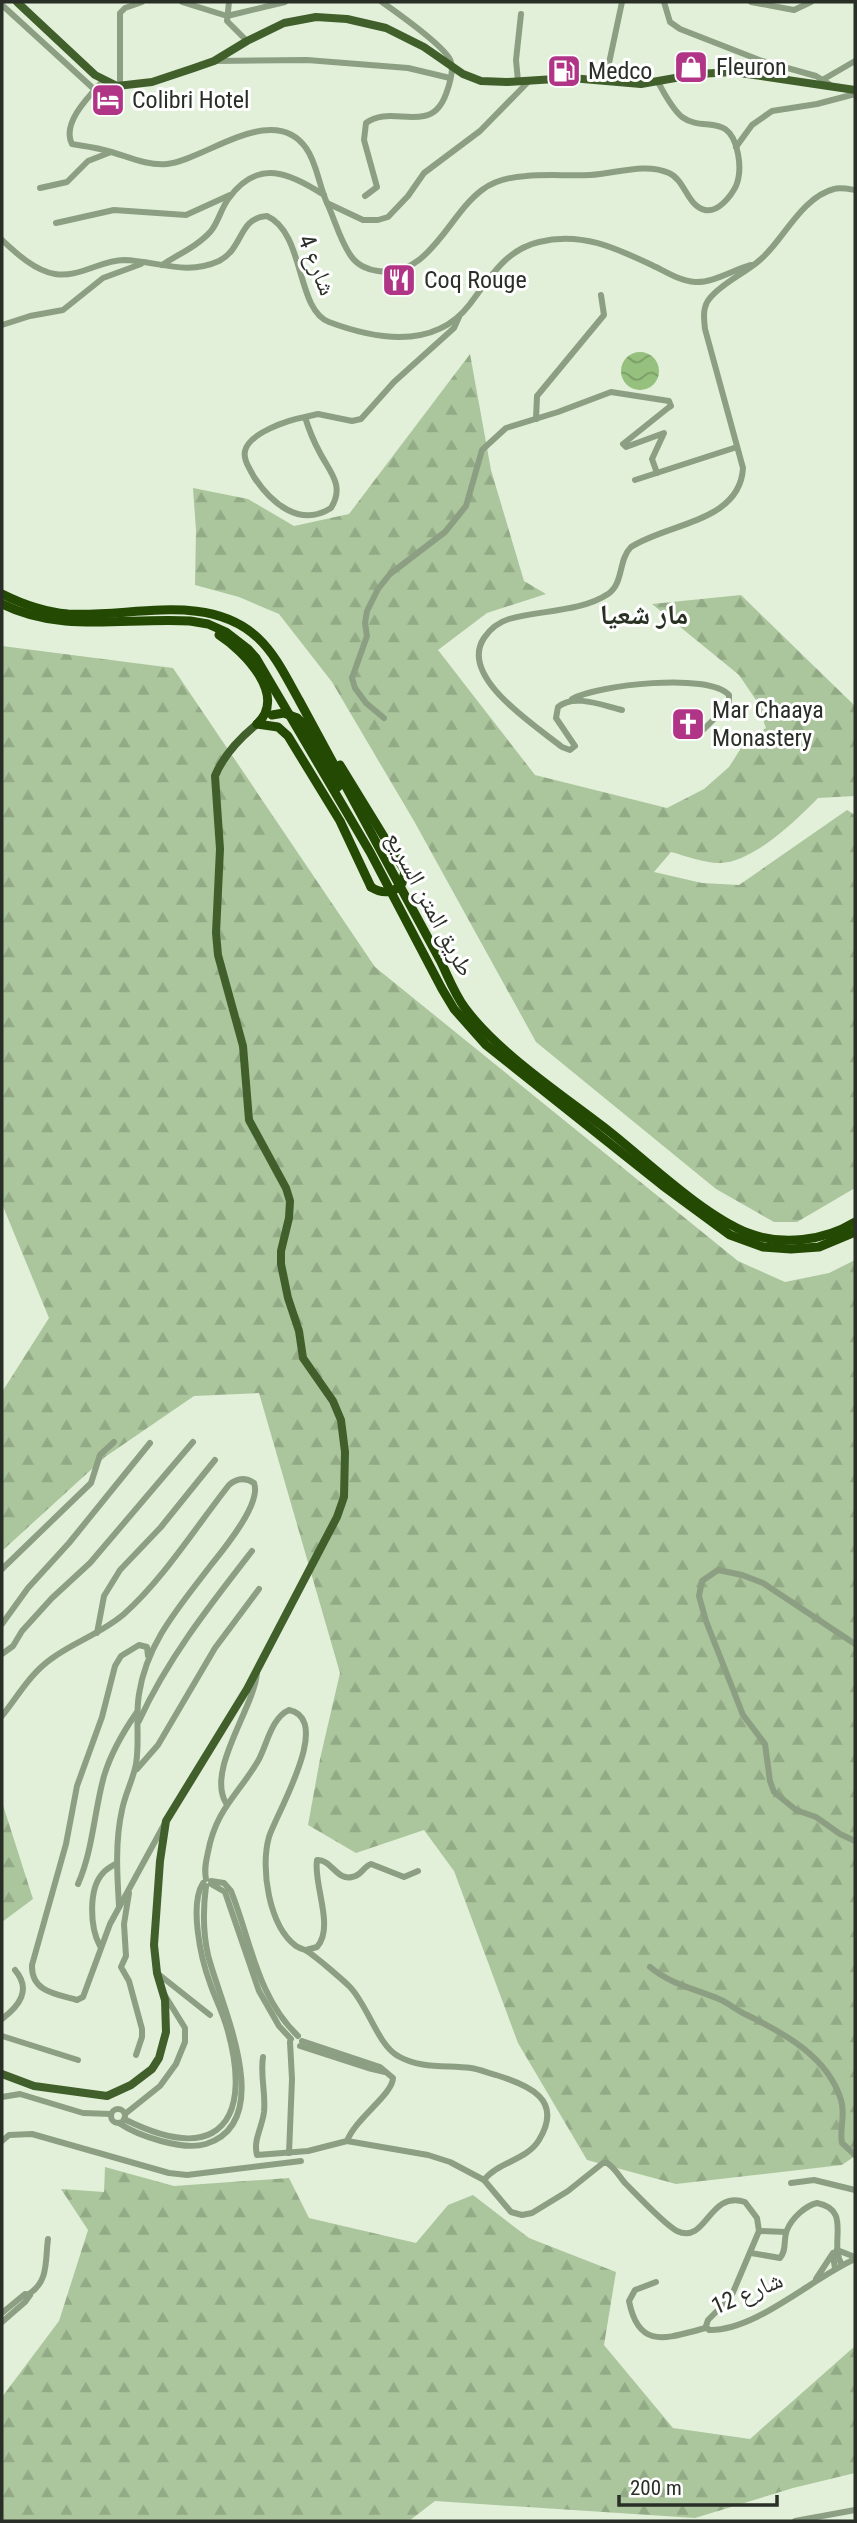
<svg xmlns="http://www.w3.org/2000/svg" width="857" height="2523" viewBox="0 0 857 2523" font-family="'Roboto Condensed','Noto Naskh Arabic',sans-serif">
<defs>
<pattern id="forest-firs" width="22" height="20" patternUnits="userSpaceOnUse" patternTransform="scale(1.75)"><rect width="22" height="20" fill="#abc69c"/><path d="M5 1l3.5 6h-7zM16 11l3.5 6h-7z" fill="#93aa86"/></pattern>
<pattern id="water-waves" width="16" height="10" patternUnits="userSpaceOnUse" patternTransform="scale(1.75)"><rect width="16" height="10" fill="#96c07d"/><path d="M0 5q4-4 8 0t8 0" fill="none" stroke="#7a9c66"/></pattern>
</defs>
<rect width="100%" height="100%" fill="#e2f0da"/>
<g fill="url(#forest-firs)">
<path d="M470,354L491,470L524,581L546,594L487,613L438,650L535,775L667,808L704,789L729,767L743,745L766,728L756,700L739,675L652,604L741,595L855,706V796L818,798C797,820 751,864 719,863C704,863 686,856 671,852L654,872L702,883L739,885L847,810L855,815V1188L797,1222H774L716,1189L536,1042L414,821L332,682L279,614L239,597L195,585L196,530L193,488L248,499L294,526L349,514Z"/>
<polygon points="2,646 173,668 375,967 738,1261 785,1282 829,1273 855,1260 855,2156 842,2165 676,2184 587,2160 518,2043 454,1871 424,1830 356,1853 308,1825 320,1759 340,1673 259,1393 194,1396 105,1457 2,1551 2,1392 49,1318 2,1204"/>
<polygon points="2,1802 33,1899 2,1922"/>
<polygon points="105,2167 174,2186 289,2178 309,2218 416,2243 448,2205 473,2195 529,2238 616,2272 604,2345 673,2428 750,2439 855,2346 855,2473 793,2488 695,2518 435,2501 409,2521 2,2521 2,2397 59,2321 88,2230 61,2189 104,2192"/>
</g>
<circle fill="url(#water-waves)" cx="640" cy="371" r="19"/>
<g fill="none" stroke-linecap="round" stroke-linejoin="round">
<g stroke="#8c9f82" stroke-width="6">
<polyline points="182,2 227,16 285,2"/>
<polyline points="229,2 227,21 247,41"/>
<polyline points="664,2 670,22 680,29 762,61 816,76 829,84"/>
<polyline points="751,2 794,10 811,2"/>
<polyline points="2,5 95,90"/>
<polyline points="215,61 307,60 408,68 450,78"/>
<polyline points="824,79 855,61"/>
<path d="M103,81C90,95 61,123 72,144C83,146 94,147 104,150C125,155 145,166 167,164C205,160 273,101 306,148C317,163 319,186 327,203L363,220H378L388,217L408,196L424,173L480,131L529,81"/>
<polyline points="518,81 516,60 521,14"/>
<polyline points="605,82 622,2"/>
<polyline points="120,86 120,13 125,8 142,2"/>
<polyline points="736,147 752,125 772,111 817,104 855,94"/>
<polyline points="40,188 67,182 88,161 111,152"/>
<path d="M365,196L377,187L364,140L366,123C383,110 405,120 424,116C436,114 442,105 446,94C449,86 454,72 451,62C448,48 396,12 382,2"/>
<path d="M327,203C335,220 340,241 351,256C357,265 368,270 378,271C429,279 448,215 482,190C495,180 510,177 526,176C548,174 569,176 590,175C615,174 645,162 669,173C685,180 688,207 705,210C718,213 731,196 736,186C740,176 740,164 738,154C730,111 704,133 682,117C672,109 664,93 658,82"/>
<polyline points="56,223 114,210 186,215 230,195"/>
<path d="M2,240C16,253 35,271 55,274C79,278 101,260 124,260C157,261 186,276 219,261C244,248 238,218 267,216C305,233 296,310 329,322C377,340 435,350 470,304C490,278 505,250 539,242C582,231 618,249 656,267C668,273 681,281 695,282C713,283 733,270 751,265"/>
<path d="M162,265C177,255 198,246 211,231C219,221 221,208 229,198C258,158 290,173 324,195"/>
<polyline points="2,325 30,316 63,310 103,278 141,264"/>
<path d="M305,417C288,420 249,433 245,451C243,460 250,469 254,477C271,503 300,528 331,508C345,486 330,472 320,453C314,442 309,430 305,417L318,414L352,421L361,419L394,382L454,328L459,317"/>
<polyline points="536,419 537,396 604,315 601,295"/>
<polyline points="635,480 737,447"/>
<path d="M572,699C597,685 709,672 729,695V704L702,731"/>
<path d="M622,710C604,706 574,693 558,707L556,718L575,746L570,750L562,747C536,726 458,677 484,638C490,629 499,622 509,619C540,610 581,612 608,594C624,583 618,560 631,547C668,523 740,522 743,468L705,329C704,319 702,307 710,298C723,282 746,273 761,259C783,240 802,197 834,189C840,187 849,189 855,190"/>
<polyline points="384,718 366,703 355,688 352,678 367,636 365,623 367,611 378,589 390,574 445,532 466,506 482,450 506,428 558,412 611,392 669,401 671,406 668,408 623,444 626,447 664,433 652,459 657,473"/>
<polyline points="2,1569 91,1483 100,1455 114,1442"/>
<polyline points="2,1624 28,1588 69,1543 150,1443"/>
<polyline points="97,1633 104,1596 120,1570 161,1527 215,1460"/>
<polyline points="855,1644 763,1583 742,1575 718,1570 702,1581 699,1596 706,1621 743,1715 765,1744 770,1781 774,1792 796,1810 816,1817 840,1834 855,1841"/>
<polyline points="2,1654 13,1646 22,1631 52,1598 90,1563 193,1442"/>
<path d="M148,1656L147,1647L139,1645L121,1656L115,1666L102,1717L77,1786L66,1844L32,1965C31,1992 56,1994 77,2000L83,1997L110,1924L165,1823"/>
<path d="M2,1716C18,1696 30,1674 51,1659C74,1642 102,1633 124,1614C165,1577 195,1528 229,1485C237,1478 245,1477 254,1483C262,1503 224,1549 211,1565C180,1606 147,1642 139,1694C135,1718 140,1740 136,1764C133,1780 125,1794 122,1810C115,1841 117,1874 119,1906"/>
<path d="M139,1721C168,1658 210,1605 252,1551"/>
<polyline points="137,1769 158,1745 215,1648 259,1589"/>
<path d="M226,1803C206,1770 254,1708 257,1673"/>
<path d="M206,1879C204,1869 206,1861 208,1852C216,1809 238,1795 258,1761C267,1745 271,1718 289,1710C334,1719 276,1814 269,1837C260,1868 269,1926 296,1946C299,1948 302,1949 305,1950C312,1953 344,1981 350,1987C368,2006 378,2045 398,2056C420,2069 446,2065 471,2068C479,2069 488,2073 496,2075C528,2085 564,2099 539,2140C527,2160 498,2162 484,2180"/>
<path d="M211,1881L224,1883L231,1891C251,1941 257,1997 298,2036"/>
<path d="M78,1884C93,1850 94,1812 104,1776C111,1753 123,1732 137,1712"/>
<polyline points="211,1884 225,1892 259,1991 279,2026 291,2039"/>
<polyline points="129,1893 124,1924 126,1956 121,1967 129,1981 142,2029 142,2037 136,2055"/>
<path d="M100,1946C90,1928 88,1889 103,1873C106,1869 112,1866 117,1863"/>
<path d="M306,1950L317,1947C335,1927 313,1884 317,1860C331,1859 337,1881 352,1877C361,1876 363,1867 371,1864L404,1877L418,1871"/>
<path d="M650,1967C670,1984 695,1989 719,1999C729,2003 737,2011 747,2015C784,2033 828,2057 841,2100C846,2115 839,2128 842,2143L855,2155"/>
<polyline points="157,1973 210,2015"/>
<path d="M2,2019C19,2006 32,1990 15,1970"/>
<polyline points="2,2036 78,2060"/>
<path d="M302,2041L380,2067L393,2078C393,2094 355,2119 347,2141"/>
<polyline points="300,2046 368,2068 385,2072"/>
<path d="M263,2057C260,2077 266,2092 264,2112C262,2128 253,2140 257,2155L308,2151L347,2141L428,2155L450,2162L484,2180L511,2212L522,2215L532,2213L568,2191L603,2163H607C615,2168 619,2176 625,2183C636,2194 665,2225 677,2231C707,2245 708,2190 745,2202L757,2218L759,2231L731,2297L708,2320L706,2326L709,2330C756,2331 812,2278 855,2259"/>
<polyline points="2,2097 20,2094 83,2113 111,2114"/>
<circle cx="118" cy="2116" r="7"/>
<polyline points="125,2114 160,2086 176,2064 185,2042 185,2028 164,1994"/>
<path d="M124,2119C148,2131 186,2147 212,2133C246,2114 236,2059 227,2028C223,2013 215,1998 210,1983C201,1959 189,1905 203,1883"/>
<path d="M119,2123C138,2136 183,2151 206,2144C279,2121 219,2001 208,1955C203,1933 203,1909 206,1886"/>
<polyline points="2,2141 9,2135 32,2134 169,2173 187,2175 301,2161"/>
<polyline points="289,2153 292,2079 290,2042"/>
<polyline points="791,2183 814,2180 855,2190"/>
<polyline points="759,2231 786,2232"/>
<path d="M751,2253L780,2258C787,2250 783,2240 787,2230C792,2218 805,2206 817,2203C853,2210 828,2243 842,2265"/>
<polyline points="835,2268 833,2256 837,2250 855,2257 853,2260"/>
<polyline points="816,2279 833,2253"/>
<path d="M656,2282L635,2290L629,2301C639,2352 669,2337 706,2328"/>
<path d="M29,2294C49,2281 45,2261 48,2239"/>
<polyline points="2,2313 25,2294 30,2295"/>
<polyline points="2,2322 25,2302 30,2295"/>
<polyline points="795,2521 855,2510"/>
</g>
<g stroke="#405f2b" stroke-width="8">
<polyline points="17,2 95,75 117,86 152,82 194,68 214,61 247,41 284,23 316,17 347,19 386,28 424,47 463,74 481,81 507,82 571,78 641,84 698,74 733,72 855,90"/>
<path d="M2,2074L34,2086L107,2096L131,2085L152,2069L159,2058L166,2032L165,2000L157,1973L154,1945L160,1861L166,1821L247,1689L337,1517L344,1497L345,1452L341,1420L333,1401L303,1358L299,1331L288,1298L281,1264V1251L289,1218L290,1201L286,1188L249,1120L243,1046L218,955L216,933L220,849L215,776C223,756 240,738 257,724"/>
</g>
<g stroke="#244903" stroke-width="9">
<path d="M2,594C22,604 45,612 68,614C130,618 208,591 258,638C276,655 287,679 299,700L440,960C448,976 454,993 465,1008C499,1054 564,1096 610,1132C649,1163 703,1215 748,1233C782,1246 824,1241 855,1222"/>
<path d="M2,604C62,634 126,617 190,621L208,624L226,632L248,649L256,658L370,852L442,989L454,1009L486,1045L662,1185L730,1235L763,1247L791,1249L819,1247L855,1232"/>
<path d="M219,635C244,651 288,696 257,724"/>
<polyline points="297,718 304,724 338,787"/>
<polyline points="257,724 278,727 288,736 340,821 371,887"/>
<polyline points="340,765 405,871"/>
</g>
<g stroke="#244903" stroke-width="9">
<polyline points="272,715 284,713 297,718"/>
<path d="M371,887C382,894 394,894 402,883L405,871"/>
</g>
</g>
<defs>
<g id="shop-square" transform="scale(1.75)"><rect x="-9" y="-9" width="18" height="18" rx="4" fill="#b13586" stroke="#fff"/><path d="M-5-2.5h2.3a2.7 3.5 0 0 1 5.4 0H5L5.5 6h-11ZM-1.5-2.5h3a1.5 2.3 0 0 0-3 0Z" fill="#fff"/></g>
<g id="fuel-square" transform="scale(1.75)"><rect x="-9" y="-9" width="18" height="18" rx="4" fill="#b13586" stroke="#fff"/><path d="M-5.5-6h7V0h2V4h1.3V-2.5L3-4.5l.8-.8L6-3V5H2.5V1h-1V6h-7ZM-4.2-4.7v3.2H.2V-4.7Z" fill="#fff"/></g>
<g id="hotel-square" transform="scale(1.75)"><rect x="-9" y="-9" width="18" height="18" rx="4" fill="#b13586" stroke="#fff"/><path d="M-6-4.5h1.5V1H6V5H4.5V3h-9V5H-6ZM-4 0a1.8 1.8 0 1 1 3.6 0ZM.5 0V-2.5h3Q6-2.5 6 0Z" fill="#fff"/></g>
<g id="restaurant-square" transform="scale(1.75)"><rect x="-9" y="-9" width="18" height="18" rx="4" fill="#b13586" stroke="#fff"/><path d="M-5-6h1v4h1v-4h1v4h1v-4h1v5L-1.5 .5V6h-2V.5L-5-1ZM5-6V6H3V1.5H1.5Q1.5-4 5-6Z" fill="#fff"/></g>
<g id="church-square" transform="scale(1.75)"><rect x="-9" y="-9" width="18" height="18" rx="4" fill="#b13586" stroke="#fff"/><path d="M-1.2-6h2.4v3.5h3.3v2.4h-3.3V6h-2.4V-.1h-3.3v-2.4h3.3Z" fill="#fff"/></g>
</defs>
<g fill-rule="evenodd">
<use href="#shop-square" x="691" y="67"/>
<use href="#fuel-square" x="564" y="71"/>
<use href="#hotel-square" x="108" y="100"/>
<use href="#restaurant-square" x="399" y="280"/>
<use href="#church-square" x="688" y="724"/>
</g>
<g text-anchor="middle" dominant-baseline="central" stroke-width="6" stroke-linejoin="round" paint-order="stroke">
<g font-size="24" fill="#292e26" stroke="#fff" text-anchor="start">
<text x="716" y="67">Fleuron</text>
<text x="588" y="71">Medco</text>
<text x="132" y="100">Colibri Hotel</text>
<text x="424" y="280">Coq Rouge</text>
<text x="712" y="710">Mar Chaaya<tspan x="712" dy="28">Monastery</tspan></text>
</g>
<g font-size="24" fill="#292e26" stroke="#fff">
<text transform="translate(317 265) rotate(68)">شارع 4</text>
<text transform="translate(430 904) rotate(62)">طريق المتن السريع</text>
<text transform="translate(747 2293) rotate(-23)">شارع 12</text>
</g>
<g font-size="28" font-weight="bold" fill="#283222" stroke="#fff">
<text x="644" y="614">مار شعيا</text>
</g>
</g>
<rect width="857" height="2523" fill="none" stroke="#292e26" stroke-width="7"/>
<path d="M619 2495v10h158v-10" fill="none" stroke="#292e26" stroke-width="3.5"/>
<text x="630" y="2495" font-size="21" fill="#292e26" stroke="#ffffff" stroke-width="5" paint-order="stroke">200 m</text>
</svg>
